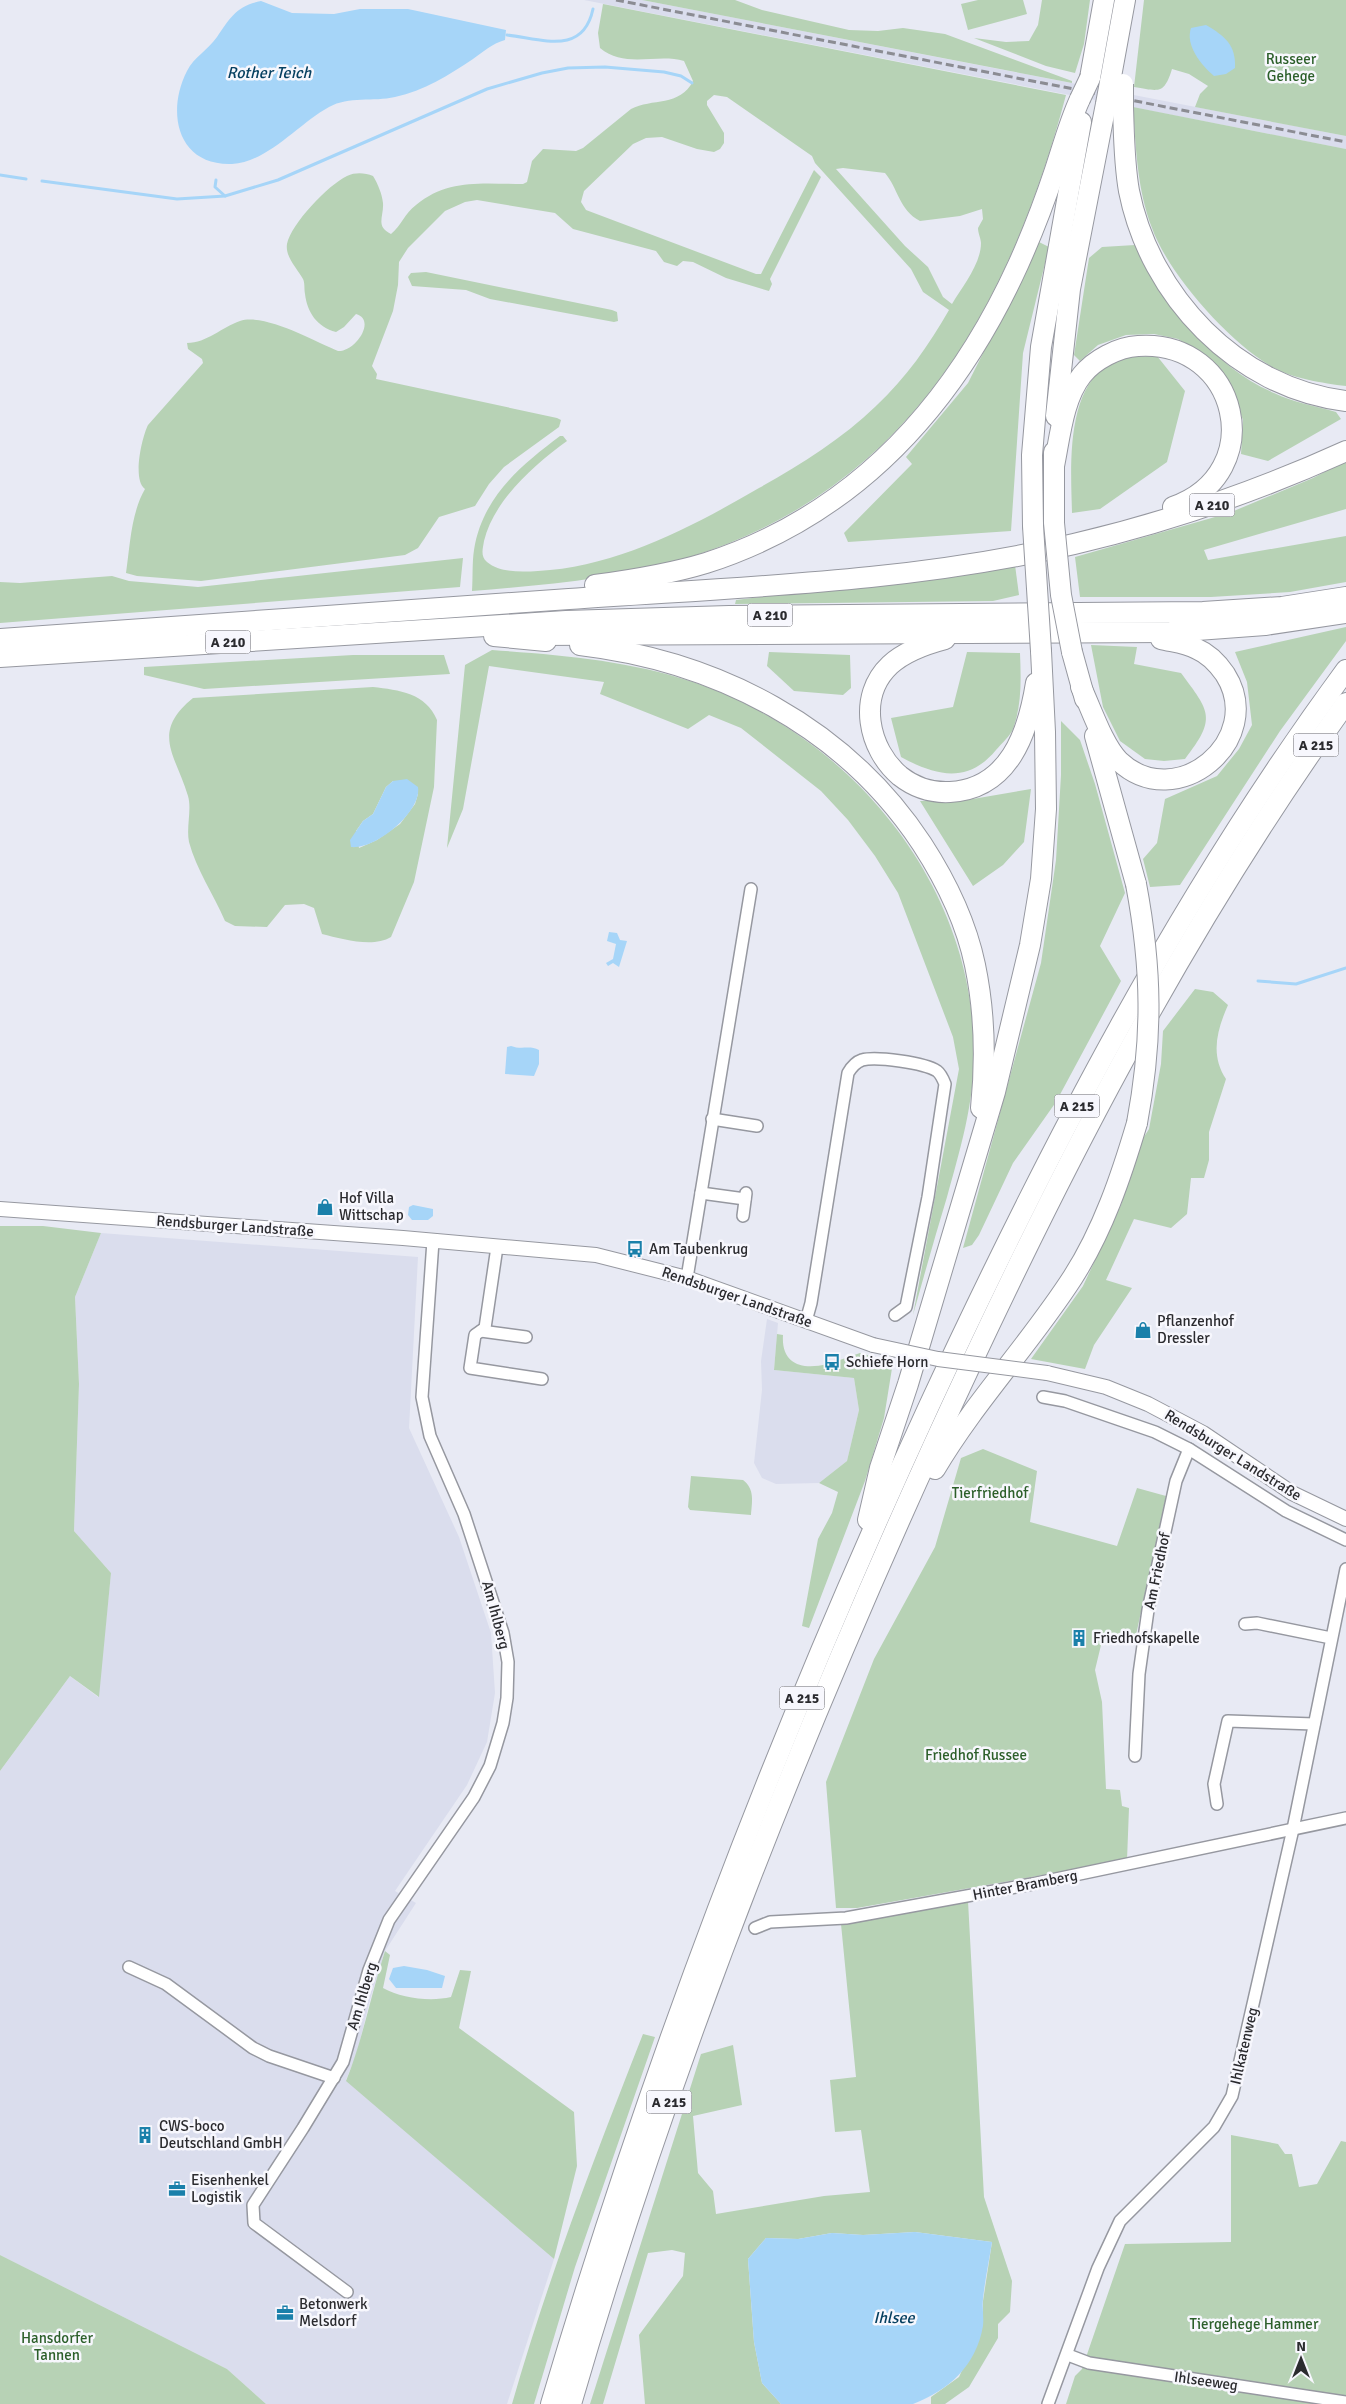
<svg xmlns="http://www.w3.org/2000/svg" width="1346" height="2404" viewBox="0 0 1346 2404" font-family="Signika,sans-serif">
<rect width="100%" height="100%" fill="#e8eaf4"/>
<g fill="#dadded">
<polygon points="584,0 642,0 1346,136 1346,149"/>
<polygon points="101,1233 418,1257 409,1428 459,1537 491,1633 495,1693 487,1742 467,1785 395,1891 416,1903 385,1951 370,2000 357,2053 346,2080 554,2259 507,2404 266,2404 227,2369 0,2255 0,1771 70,1676 98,1697 111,1573 74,1531 79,1384 75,1297"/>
<polygon points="767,1319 778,1323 774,1370 854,1378 859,1410 847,1461 819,1483 776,1484 762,1478 754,1463 762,1390 761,1361"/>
</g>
<g fill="#b7d2b5" fill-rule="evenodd">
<polygon points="642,0 735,0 762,10 849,30 878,31 903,28 945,34 1072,81 1072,83"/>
<polygon points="978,0 1023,0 1027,14 968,30 961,4"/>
<polygon points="1042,0 1090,0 1084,44 1075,73 1046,66 974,38 1006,42 1029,41 1038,25"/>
<path d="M1144,0H1346V136L1195,107L1200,94L1208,86L1189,74L1172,69C1164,95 1159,91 1134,87Z"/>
<path d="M603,4L1066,95C1010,306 910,488 690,557C619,579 545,585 472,591C473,577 472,563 474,550C482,498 520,466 560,436H563L567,441C534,465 494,500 484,541C483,548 480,556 487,562C500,573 522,572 538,571C616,567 692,527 759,488C800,465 842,439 876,406C906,378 929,345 949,310L923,292L911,269L815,163L812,156L727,97L714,95L707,101V105L724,133V143L720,149L714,152L697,149L662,137L646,138L633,144L584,191L581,202L586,210L756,274H761L814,170L821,177L770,279L772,284L769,291L726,278L693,262L683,261L677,266L664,262L656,251L573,229L555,213L477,200L465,202L445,211L408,248L399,262L398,285L393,311L372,366L377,374L376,379L557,418L561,420L559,427L504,467L489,484L475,506L439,517L418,548L405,555L201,581L137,576L126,573C130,546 131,513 145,489C132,480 142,437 148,425L203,363L202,359L188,349L187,343C207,343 222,327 240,321C265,313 314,341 338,351C355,352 377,320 356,314L344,327L336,332C317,327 307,312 305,294C304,288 305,283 303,279C297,268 285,257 287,244C291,224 328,185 347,176C356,172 365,173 373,176C378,184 382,194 383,203C384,217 375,226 391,234C401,226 405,213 416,205C448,178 484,184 523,184L527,182L532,161L543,149L576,151L583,148L631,109C652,98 680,107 693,81L684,61C657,53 625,69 600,48L598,33ZM843,168L885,173C898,188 899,210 920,221L960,216L982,209L983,219L978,228C978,233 981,239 981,243C981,264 962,287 952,304L943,297L928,267L905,246L836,169Z"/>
<path d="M1133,107L1346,149V386C1323,383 1289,378 1269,365C1227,340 1168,273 1152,228C1137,189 1136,148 1133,107Z"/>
<polygon points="1039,242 1049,247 1023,353 1011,531 848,542 844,533 912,464 906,457 968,383"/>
<path d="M1135,245C1170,303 1209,365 1274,393C1293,402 1315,406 1336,412L1341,419L1268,461L1241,454L1243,420L1232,390L1207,357L1178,339L1154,334L1126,335L1098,345L1080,361L1074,355L1089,258L1102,247Z"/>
<polygon points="426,272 612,310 617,312 618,321 614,322 490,299 466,290 412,286 408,277 411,273"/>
<path d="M1157,356L1185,391L1167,462L1100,509L1072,513C1071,471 1065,391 1108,365C1123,356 1140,356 1157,356Z"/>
<polygon points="1346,461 1346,509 1204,550 1208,560 1346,536 1346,582 1290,592 1211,597 1080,597 1075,557 1229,513 1313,478"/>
<polygon points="463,558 460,587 0,623 0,582 20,583 112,576 129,581 198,587"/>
<polygon points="1015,565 1019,595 993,601 735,604 736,600"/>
<polygon points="1346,627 1346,641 1280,731 1180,885 1150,887 1143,859 1157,843 1165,799 1217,776 1239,749 1252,725 1247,682 1235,652"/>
<path d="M1091,645L1137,647L1134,664L1181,673C1210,712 1217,718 1185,759L1164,761L1145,759L1120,741L1103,707Z"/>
<path d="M492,650C561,655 627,660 693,682C851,735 975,885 974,1054C974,1104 960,1150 947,1197C935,1236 924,1276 913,1315L959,1069L953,1037L898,893L875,856L848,820L821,791L741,728L709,715L688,729L600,694L604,682L489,666L463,809L447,848L465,665Z"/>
<polygon points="769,652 850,655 851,688 843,695 794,691 767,666"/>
<path d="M967,652L1020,653C1021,679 1022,704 1013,729C1010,736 1002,743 996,750C968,784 936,776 901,757L891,718L953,707Z"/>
<polygon points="353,655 444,655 450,674 204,689 144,675 144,667"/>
<path d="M373,687C399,690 426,693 437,720L434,787L414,882L391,937C373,948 342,939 322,934L314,908L304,904L285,905L267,927L235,926L225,921C214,895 196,869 189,842C186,827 192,810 188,796C176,755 150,733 193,698ZM393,781L418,794L415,804L400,824L377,840L359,848L356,831L363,821L373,814L386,787Z"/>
<polygon points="1061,721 1080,740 1095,784 1125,893 1100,946 1121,981 1056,1102 1013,1163 979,1235 972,1245 963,1248 1041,963 1056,860 1061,775"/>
<polygon points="1031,789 1024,842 1003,865 973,886 920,801 967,800"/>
<path d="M1195,989L1213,992L1228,1005C1217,1030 1210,1055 1226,1079L1209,1132V1160L1204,1178H1191L1187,1214L1171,1228L1134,1219L1106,1280L1132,1288L1094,1345L1085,1369L1031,1359L1083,1286L1121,1205L1142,1140L1149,1129L1161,1064L1163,1031Z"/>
<polygon points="0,1226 43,1226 101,1233 75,1297 79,1384 74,1531 111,1573 99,1697 70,1676 0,1771"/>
<path d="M777,1334L783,1335C781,1365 803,1370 827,1364L829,1368L838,1365L837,1361L860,1353L893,1362L884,1418L865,1481L809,1628L802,1626L818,1539L832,1513L838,1492L819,1483L847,1461L859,1410L854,1378L774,1370Z"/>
<polygon points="983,1449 1037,1471 1030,1522 1117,1546 1137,1488 1166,1496 1136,1635 1102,1641 1095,1670 1102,1702 1106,1789 1120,1790 1122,1806 1129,1808 1127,1860 857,1908 836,1908 826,1782 874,1659 935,1547 961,1458"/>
<path d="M691,1476L743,1480C755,1489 752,1502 751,1515L690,1510L688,1507Z"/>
<polygon points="968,1901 984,2197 1012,2281 1010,2312 998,2324 998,2338 969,2387 945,2404 931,2404 931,2397 959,2377 983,2324 983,2301 992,2242 915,2232 863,2235 832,2233 798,2239 766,2238 748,2259 754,2342 762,2383 781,2404 645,2404 639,2335 683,2276 685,2253 672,2250 648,2253 603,2404 590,2404 701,2054 733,2045 742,2105 693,2116 698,2173 713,2191 716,2214 824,2196 870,2192 861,2130 835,2132 830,2080 856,2077 841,1924"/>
<path d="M385,1951L390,1955L383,1988C401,1998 430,2002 451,1997L460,1970L471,1971L459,2028L574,2112L577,2166L554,2259L346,2081C363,2039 371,1994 385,1951Z"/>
<path d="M643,2034L655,2037L575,2267L534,2404H512C548,2278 595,2156 643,2034Z"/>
<polygon points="1231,2135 1278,2144 1285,2154 1292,2154 1299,2187 1317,2184 1341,2141 1346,2142 1346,2404 1066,2404 1075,2376 1082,2369 1125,2244 1231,2242"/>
<polygon points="0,2255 227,2369 266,2404 0,2404"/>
</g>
<g fill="#a6d5f8">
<path d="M261,1L292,13L334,14L360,9H408L506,30L505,40C493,43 483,52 473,59C449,75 424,91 395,97C373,102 349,96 329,107C298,124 268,162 232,164C177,166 166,112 187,71C194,57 208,50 217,37C230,18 236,6 261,1Z"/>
<path d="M1206,25C1225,36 1236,45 1235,68L1226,74L1214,76C1201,65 1185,45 1191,28Z"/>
<path d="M407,779L418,787C422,812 375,850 351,847L350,840L363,821L373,814L386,787L393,781Z"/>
<polygon points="609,932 617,933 620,940 627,941 619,967 613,963 608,966 606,963 613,959 616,944 607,941"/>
<path d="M511,1046C521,1050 530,1045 539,1050V1064L534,1076L505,1074L507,1047Z"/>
<polygon points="413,1205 433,1209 433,1216 428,1220 412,1220 408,1215 409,1207"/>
<polygon points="404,1966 427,1970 445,1976 442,1988 396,1988 389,1979 393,1968"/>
<path d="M915,2232L992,2242C989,2261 985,2280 983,2299C982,2308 984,2317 983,2326C976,2366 949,2390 913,2404H781L762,2383L754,2342L748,2259L766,2238L798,2239L832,2233L863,2235Z"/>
</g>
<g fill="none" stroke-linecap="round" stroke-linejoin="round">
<g stroke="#a6d5f8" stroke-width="3">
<path d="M507,35C542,39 583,56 593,9"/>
<polyline points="0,175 26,179"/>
<polyline points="216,180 215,187 225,196"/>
<polyline points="42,181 177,199 225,196 278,180 487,89 542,73 568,68 605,67 664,72 681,76 692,83"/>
<polyline points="1258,981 1296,984 1346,968"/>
</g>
<g stroke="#9698a0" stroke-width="14">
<g id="minor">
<polyline points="712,1119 757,1126"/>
<polyline points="701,1193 745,1199"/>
<polyline points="743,1216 746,1193"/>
<polyline points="497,1247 485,1328 475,1335 470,1368 542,1379"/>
<polyline points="687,1278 751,889"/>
<path d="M806,1321L811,1303L848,1073C851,1068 856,1062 862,1060C876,1056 925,1063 937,1071C941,1074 943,1079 945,1084L928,1197L906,1307L895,1315"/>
<polyline points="481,1331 526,1337"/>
<polyline points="1043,1397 1065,1401 1155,1432 1189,1449 1286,1511 1346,1540"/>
<polyline points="1245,1624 1257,1623 1331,1638"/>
<polyline points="1135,1756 1139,1674 1148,1610 1176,1481 1189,1449"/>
<polyline points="1217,1804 1214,1784 1228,1721 1314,1724"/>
<polyline points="755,1928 770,1922 846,1918 1032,1884 1346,1818"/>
<polyline points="129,1967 166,1984 253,2048 269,2056 334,2078"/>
<polyline points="347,2292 254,2223 253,2205 303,2128 343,2062 369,1970 389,1920 474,1797 490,1766 503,1723 507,1698 508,1662 503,1633 464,1514 430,1436 422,1397 433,1241"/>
<polyline points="1068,2355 1089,2363 1346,2402"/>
<polyline points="1048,2404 1098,2268 1120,2221 1214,2127 1232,2096 1293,1829 1346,1569"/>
</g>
</g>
<g stroke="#9698a0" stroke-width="16">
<g id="tertiary">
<polyline points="0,1209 403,1238 596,1255 687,1278 873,1345"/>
<polyline points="1047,1373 1106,1387 1148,1404 1203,1433 1292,1493 1346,1519"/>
</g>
</g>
<g stroke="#9698a0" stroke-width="22">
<g id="motorway">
<polyline points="1090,78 1104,0"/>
<polyline points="1110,82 1125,0"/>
<path d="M1123,107C1124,135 1124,163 1129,191C1150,296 1237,388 1346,401"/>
<polyline points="1056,416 1070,289 1106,104"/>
<path d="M1054,466C1060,437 1063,399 1082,375C1094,360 1118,347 1138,346C1239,339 1270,473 1173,507"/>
<polyline points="1054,523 1054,452"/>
<polyline points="1033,526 1032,455 1041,347 1081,122"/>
<path d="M595,585C632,580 670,574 706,563C855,515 954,405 1018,265C1032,234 1044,203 1055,170C1063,146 1069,123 1080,99"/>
<polyline points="534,635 1170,632 1265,625 1346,613"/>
<polyline points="494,636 546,641"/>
<path d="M0,639C190,626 379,612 569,599C737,587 909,583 1074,544C1168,522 1258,491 1346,451"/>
<path d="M945,639C926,644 905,651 890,665C857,696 868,749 900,776C914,787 932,793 950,792C1009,789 1028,733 1036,683"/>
<path d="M580,645C717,661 845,727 922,844C946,881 966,922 975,965C985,1013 986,1059 981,1108"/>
<polyline points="1072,652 1085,699"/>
<polyline points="0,657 566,621 729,616 1203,612 1282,607 1346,597"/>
<path d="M1081,687C1091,708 1103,745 1119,761C1176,815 1267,740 1225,674C1218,664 1209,654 1197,649C1186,643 1173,642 1161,639"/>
<polyline points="1095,736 1136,884"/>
<path d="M935,1469C975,1401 1030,1344 1073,1277C1103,1230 1121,1177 1137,1123"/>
<polyline points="868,1520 880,1468 908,1384 995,1092 1030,945 1041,879 1046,809 1045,732 1041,651"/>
<path d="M551,2404C652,2063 780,1729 929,1406C1048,1150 1178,898 1346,670"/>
<path d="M571,2404C666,2076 793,1753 934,1444C1052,1186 1180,933 1346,703"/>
</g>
</g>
<use href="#minor" stroke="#fff" stroke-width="11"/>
<use href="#tertiary" stroke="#fff" stroke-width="14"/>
<use href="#motorway" stroke="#fff" stroke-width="20"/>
<polyline stroke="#8b8c93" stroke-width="3" stroke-dasharray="8 4" stroke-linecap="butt" points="616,0 1346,142"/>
<g stroke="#9698a0" stroke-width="16" stroke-linecap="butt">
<polyline id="tertiary-bridge" points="873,1345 938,1359 1047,1373"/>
</g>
<g stroke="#9698a0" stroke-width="22" stroke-linecap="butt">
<g id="motorway-bridge">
<polyline points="1080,99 1090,78"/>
<polyline points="1106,104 1110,82"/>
<polyline points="1123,107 1123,84"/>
<polyline points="1054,523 1061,595 1072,652"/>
<polyline points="1033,526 1041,651"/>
<path d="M1136,884C1152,969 1153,1038 1137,1123"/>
</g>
</g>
<use href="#tertiary-bridge" stroke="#fff" stroke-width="14"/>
<use href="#motorway-bridge" stroke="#fff" stroke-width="20"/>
</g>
<defs>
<g id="shop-bare" transform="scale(1.35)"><path d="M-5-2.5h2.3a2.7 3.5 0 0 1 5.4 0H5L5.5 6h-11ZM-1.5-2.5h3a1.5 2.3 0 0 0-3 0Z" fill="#1a80aa" stroke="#f7f7fd" stroke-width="2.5" paint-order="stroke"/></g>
<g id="bus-bare" transform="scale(1.35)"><path d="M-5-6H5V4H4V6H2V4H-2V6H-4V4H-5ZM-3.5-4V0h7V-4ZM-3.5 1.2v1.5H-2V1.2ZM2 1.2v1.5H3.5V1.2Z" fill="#1a80aa" stroke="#f7f7fd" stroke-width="2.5" paint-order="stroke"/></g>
<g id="building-bare" transform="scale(1.35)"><path d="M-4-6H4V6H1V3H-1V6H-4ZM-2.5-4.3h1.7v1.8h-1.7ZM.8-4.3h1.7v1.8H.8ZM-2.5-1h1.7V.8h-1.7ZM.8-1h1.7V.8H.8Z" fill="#1a80aa" stroke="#f7f7fd" stroke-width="2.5" paint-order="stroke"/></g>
<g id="office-bare" transform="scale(1.35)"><path d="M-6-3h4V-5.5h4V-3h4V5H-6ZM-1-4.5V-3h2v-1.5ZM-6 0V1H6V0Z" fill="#1a80aa" stroke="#f7f7fd" stroke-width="2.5" paint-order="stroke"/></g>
</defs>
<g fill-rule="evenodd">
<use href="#shop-bare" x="325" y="1207"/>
<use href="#bus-bare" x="635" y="1249"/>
<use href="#shop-bare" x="1143" y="1330"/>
<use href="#bus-bare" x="832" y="1362"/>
<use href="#building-bare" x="1079" y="1638"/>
<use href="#building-bare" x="145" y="2135"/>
<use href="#office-bare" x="177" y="2189"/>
<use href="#office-bare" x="285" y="2313"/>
</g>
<g text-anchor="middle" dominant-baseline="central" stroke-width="5" stroke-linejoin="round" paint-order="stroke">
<g fill="#f7f7fd" stroke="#68686d" stroke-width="1">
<rect x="1189.5" y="493.5" width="45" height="23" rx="4"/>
<rect x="747.5" y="603.5" width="45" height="23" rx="4"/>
<rect x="205.5" y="630.5" width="45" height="23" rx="4"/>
<rect x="1293.5" y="733.5" width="45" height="23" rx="4"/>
<rect x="1054.5" y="1094.5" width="45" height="23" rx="4"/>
<rect x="779.5" y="1686.5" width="45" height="23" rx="4"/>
<rect x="646.5" y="2090.5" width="45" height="23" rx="4"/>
</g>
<g font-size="14" font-weight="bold" fill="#2b2b2f">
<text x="1212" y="505">A 210</text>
<text x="770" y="615">A 210</text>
<text x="228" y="642">A 210</text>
<text x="1316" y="745">A 215</text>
<text x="1077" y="1106">A 215</text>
<text x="802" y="1698">A 215</text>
<text x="669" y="2102">A 215</text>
</g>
<g font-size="15" fill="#2c5f2a" stroke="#f7f7fd">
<text x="1291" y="59">Russeer<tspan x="1291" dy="17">Gehege</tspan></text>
<text x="990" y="1493">Tierfriedhof</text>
<text x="976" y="1755">Friedhof Russee</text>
<text x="1254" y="2324">Tiergehege Hammer</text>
<text x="57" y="2338">Hansdorfer<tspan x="57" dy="17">Tannen</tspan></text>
</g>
<g font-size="15" fill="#2b2b2f" stroke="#f7f7fd" text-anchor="start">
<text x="339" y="1198">Hof Villa<tspan x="339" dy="17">Wittschap</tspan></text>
<text x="649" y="1249">Am Taubenkrug</text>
<text x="1157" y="1321">Pflanzenhof<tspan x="1157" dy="17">Dressler</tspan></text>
<text x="846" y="1362">Schiefe Horn</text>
<text x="1093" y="1638">Friedhofskapelle</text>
<text x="159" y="2126">CWS-boco<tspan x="159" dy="17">Deutschland GmbH</tspan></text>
<text x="191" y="2180">Eisenhenkel<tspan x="191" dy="17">Logistik</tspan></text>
<text x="299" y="2304">Betonwerk<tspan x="299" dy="17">Melsdorf</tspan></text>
</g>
<g font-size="15" fill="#2b2b2f" stroke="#f7f7fd">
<text transform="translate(235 1226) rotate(4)">Rendsburger Landstraße</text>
<text transform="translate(737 1297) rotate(19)">Rendsburger Landstraße</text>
<text transform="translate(1233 1455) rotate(32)">Rendsburger Landstraße</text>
<text transform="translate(1157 1571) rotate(-78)">Am Friedhof</text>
<text transform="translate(496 1615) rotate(75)">Am Ihlberg</text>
<text transform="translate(1025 1885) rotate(-11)">Hinter Bramberg</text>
<text transform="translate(362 1996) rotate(-73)">Am Ihlberg</text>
<text transform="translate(1244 2046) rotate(-77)">Ihlkatenweg</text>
<text transform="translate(1206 2381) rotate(8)">Ihlseeweg</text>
</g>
<g font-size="16" font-style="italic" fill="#064061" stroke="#f7f7fd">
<text x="269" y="73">Rother Teich</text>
<text x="894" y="2318">Ihlsee</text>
</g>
</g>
<g transform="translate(1301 2359)" stroke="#f7f7fd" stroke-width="4" paint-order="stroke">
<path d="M0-4L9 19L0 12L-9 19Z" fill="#2b2b2f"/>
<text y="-8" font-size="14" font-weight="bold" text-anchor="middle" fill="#2b2b2f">N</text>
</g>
</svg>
